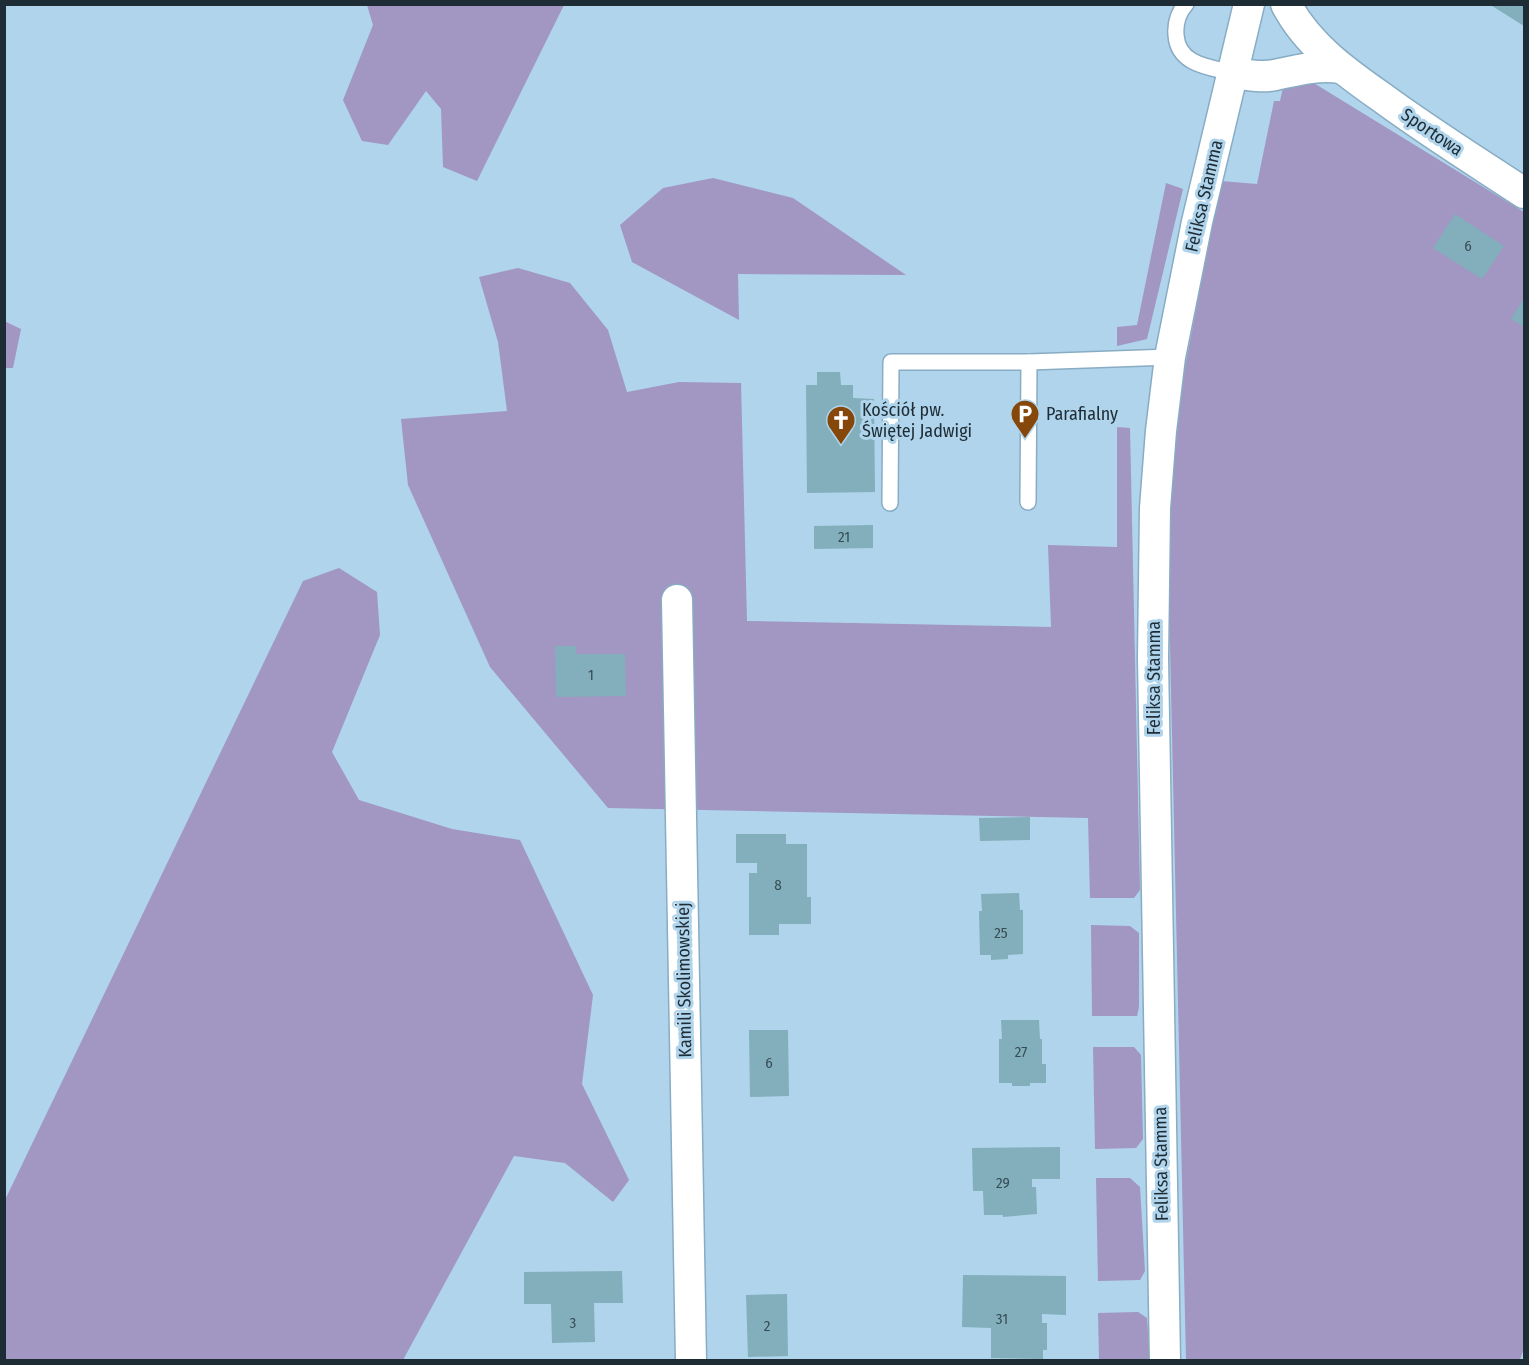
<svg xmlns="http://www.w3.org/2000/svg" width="1529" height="1365" viewBox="0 0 1529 1365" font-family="'Fira Sans Condensed',sans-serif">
<rect width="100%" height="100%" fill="#afd4eb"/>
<g fill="#a296c2">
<polygon points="367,5 564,5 477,181 443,167 441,109 426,91 388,145 362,141 343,100 373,25"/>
<polygon points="1312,82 1524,212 1524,1348 1520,1360 1186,1360 1168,556 1170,495 1184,372 1221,181 1257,184 1274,101 1280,101 1284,83"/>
<polygon points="713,178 793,198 906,275 738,274 739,320 632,262 620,225 663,188"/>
<polygon points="1166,183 1183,189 1147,339 1117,346 1117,327 1137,325"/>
<polygon points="518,268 570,283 608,330 627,392 679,382 741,383 747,621 1051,627 1048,545 1117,547 1117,427 1130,428 1140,890 1134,898 1090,898 1088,818 608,808 490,667 408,485 401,419 507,411 498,342 479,277"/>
<polygon points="4,321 21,329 13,368 5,368"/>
<polygon points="339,568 377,592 380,635 332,752 359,800 452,829 520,840 593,995 582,1084 629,1180 613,1202 565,1163 514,1156 403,1360 5,1360 5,1200 303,581"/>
<polygon points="1091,925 1130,926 1139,933 1139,1007 1137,1016 1092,1016"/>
<polygon points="1093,1047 1134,1047 1141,1055 1143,1139 1136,1148 1095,1149"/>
<polygon points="1096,1178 1130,1178 1140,1187 1145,1271 1140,1280 1098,1281"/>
<polygon points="1138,1312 1147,1318 1150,1360 1099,1360 1098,1313"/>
</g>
<g fill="#82afbb">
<polygon points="1489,4 1524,4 1524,26"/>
<polygon points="1455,214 1504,246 1482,279 1433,248"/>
<polygon points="1524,298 1524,327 1511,319"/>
<polygon points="817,372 840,372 841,385 853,385 853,398 874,399 875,492 807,493 806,385 817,385"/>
<polygon points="873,525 873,548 814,549 814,526"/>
<polygon points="555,646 576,646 576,654 625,654 626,696 556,697"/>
<polygon points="1030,817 1030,840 980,841 979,818"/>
<polygon points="736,834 786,834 786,844 807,844 807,897 811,897 811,924 779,924 779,935 749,935 749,873 757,873 757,863 736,863"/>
<polygon points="1019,893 1020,910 1023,910 1023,954 1008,955 1008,959 991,960 991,955 980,955 979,911 982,911 981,894"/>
<polygon points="1001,1020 1039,1020 1040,1039 1042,1039 1042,1064 1046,1064 1046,1083 1030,1083 1030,1086 1012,1086 1012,1083 999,1083 999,1039 1002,1039"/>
<polygon points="749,1030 788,1030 789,1096 750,1097"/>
<polygon points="1060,1147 1060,1179 1032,1179 1032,1187 1036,1187 1037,1214 1003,1217 1003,1215 984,1215 983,1191 973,1191 972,1148"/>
<polygon points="622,1271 623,1303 594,1303 595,1342 552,1343 551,1304 524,1304 524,1272"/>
<polygon points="963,1275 1066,1276 1066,1315 1042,1314 1042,1323 1047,1323 1047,1350 1043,1350 1043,1359 991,1358 991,1328 962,1327"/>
<polygon points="787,1294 788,1356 748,1357 746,1295"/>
</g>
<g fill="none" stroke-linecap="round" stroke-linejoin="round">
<g stroke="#88acc3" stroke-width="18">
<g id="lane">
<path d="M1186,4C1178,13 1175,23 1176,35C1178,65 1209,67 1233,73"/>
<polyline points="1028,502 1029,362"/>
<polyline points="890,503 891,362 1029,362 1170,357"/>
</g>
</g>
<g stroke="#88acc3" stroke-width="33">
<g id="street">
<path d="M1286,4C1308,46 1347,73 1384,99C1429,132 1477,162 1524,193"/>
<path d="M1233,73C1247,75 1261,78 1275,75C1298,70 1317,65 1341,68"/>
<polyline points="677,600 691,1360"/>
<polyline points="1165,1360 1153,658 1155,508 1161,431 1170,357 1197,222 1249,4"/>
</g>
</g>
<use href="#lane" stroke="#fff" stroke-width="15"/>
<use href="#street" stroke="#fff" stroke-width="30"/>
</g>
<defs>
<g id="parking-pin" transform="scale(1.5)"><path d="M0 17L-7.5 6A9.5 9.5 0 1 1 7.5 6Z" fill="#86470a" stroke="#afd4eb"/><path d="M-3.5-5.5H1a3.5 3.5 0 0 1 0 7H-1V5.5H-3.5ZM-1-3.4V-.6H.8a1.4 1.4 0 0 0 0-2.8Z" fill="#fff"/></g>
<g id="church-pin" transform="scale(1.5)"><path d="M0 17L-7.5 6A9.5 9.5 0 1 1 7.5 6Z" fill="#86470a" stroke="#afd4eb"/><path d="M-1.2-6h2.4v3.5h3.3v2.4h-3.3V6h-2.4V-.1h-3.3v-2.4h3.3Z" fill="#fff"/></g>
</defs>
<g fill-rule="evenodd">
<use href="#parking-pin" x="1025" y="414"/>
<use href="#church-pin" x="841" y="420"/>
</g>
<g text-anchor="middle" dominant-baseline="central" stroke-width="6" stroke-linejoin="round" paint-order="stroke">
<g font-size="15" fill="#374d56">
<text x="1468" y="246">6</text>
<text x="844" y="537">21</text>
<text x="591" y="675">1</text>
<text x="778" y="885">8</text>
<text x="1001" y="933">25</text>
<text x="1021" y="1052">27</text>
<text x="769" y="1063">6</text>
<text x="1003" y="1183">29</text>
<text x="1002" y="1319">31</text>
<text x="573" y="1323">3</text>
<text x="767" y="1326">2</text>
</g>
<g font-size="18" fill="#1e2c35" stroke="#afd4eb">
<text transform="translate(1432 132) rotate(34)">Sportowa</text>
<text transform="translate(1204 196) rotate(-77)">Feliksa Stamma</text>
<text transform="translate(1154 678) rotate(-90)">Feliksa Stamma</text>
<text transform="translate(684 980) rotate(-91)">Kamili Skolimowskiej</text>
<text transform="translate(1161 1164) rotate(-91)">Feliksa Stamma</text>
</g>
<g font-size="18" fill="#1e2c35" stroke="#afd4eb" text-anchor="start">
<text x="862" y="410">Kościół pw.<tspan x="862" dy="21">Świętej Jadwigi</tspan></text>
<text x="1046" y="414">Parafialny</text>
</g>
</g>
<rect width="1529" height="1365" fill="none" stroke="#1e2c35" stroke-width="12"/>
</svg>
